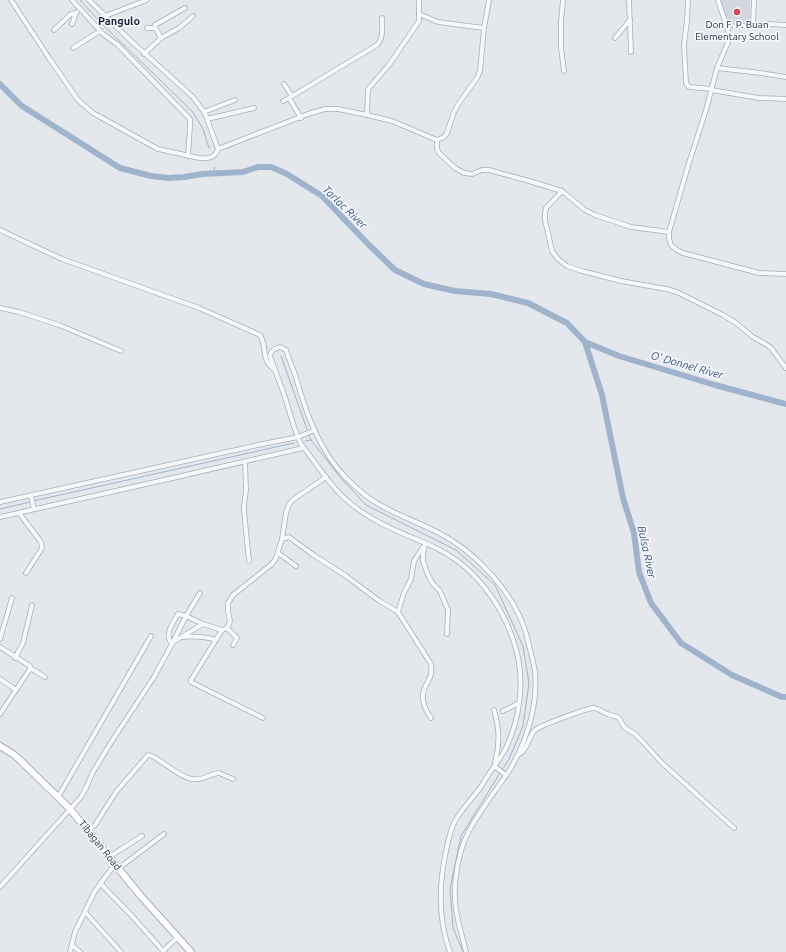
<svg xmlns="http://www.w3.org/2000/svg" width="786" height="952" viewBox="0 0 786 952" font-family="Ubuntu,sans-serif">
<rect width="100%" height="100%" fill="#e4e7ec"/>
<polygon fill="#d2d6de" points="719,0 750,0 750,23 728,26"/>
<g fill="none" stroke-linecap="round" stroke-linejoin="round">
<g stroke="#9fb4cc" stroke-width="1">
<polyline points="80,0 102,24 192,111 203,129 209,148"/>
<polyline points="214,167 215,174"/>
<polyline points="281,356 308,432"/>
<polyline points="309,435 311,440 340,477 366,505 456,550 495,585 523,646 529,683 523,726 509,759 502,770"/>
<polyline points="305,441 311,440"/>
<polyline points="33,501 294,443"/>
<polyline points="0,509 30,502"/>
<polyline points="463,952 453,928 450,889 461,836 500,773"/>
</g>
<g stroke="#9fb4cc" stroke-width="6">
<polyline points="0,84 22,106 120,168 151,176 169,178 184,177 202,174 243,172 258,167 271,167 287,174 322,196 369,245 395,270 424,284 455,291 491,294 528,303 567,323 585,342 619,356 715,385 786,404"/>
<polyline points="585,342 602,395 623,498 634,533 639,572 651,603 681,643 732,675 782,697 786,697"/>
</g>
<g stroke="#a9aeb7" stroke-width="5.5">
<g id="street">
<path d="M11,0L49,58L78,100L93,113L158,149L163,150C170,152 178,153 185,155C195,157 214,164 218,149L206,116L204,112L193,97L131,41L89,0"/>
<polyline points="72,0 103,34 118,45 186,115 190,119 190,126 188,156"/>
<polyline points="563,0 561,21 561,48 564,71"/>
<polyline points="629,0 631,52"/>
<polyline points="688,0 687,21 684,44 686,83 689,87 712,89"/>
<polyline points="718,0 727,27 729,35 728,42 717,68 706,110 688,166 669,232 669,238 671,245 677,250 683,253 759,273 786,274"/>
<polyline points="419,14 438,22 484,28"/>
<polyline points="105,16 147,0"/>
<path d="M72,24C75,19 73,16 77,12"/>
<polyline points="753,25 754,0"/>
<polyline points="727,27 769,24 786,25"/>
<polyline points="147,28 155,28"/>
<polyline points="54,30 71,14 76,13"/>
<polyline points="161,38 155,27 155,25 185,8"/>
<polyline points="615,38 630,20"/>
<polyline points="73,48 100,31"/>
<polyline points="144,54 161,38 179,28 193,16"/>
<polyline points="717,68 761,73 786,77"/>
<polyline points="284,84 292,96"/>
<polyline points="711,90 759,98 786,99"/>
<polyline points="283,101 289,98"/>
<polyline points="204,112 235,100"/>
<polyline points="367,115 368,89 389,65 419,21 419,0"/>
<path d="M301,118L289,98L377,45C384,38 382,27 382,18"/>
<polyline points="207,119 254,108"/>
<polyline points="437,140 437,149 439,153 455,168 464,173 472,174 482,170 489,170 529,181 562,191 585,210 595,215 631,227 669,232"/>
<polyline points="218,149 308,114 325,109 338,109 367,115 392,121 437,140 444,137 447,133 454,112 459,103 477,78 480,71 484,28 489,0"/>
<polyline points="562,191 550,204 546,208 545,213 545,220 552,251 558,259 567,266 582,271 621,281 666,289 677,292 723,315 736,323 753,337 767,345 771,348 786,368"/>
<path d="M0,230L62,259L199,308L260,335C268,348 260,359 274,369"/>
<polyline points="0,308 19,312 59,325 121,351"/>
<polyline points="245,461 246,490 244,506 244,511 249,561"/>
<polyline points="31,496 34,509"/>
<polyline points="0,502 258,445 298,437 315,430"/>
<polyline points="19,513 41,542 42,548 26,573"/>
<polyline points="0,517 164,480 303,448"/>
<path d="M282,539L289,537L312,554L346,576L378,600L398,612L431,664C434,678 425,682 423,694C422,703 426,711 431,718"/>
<polyline points="425,544 423,554 423,561 428,575 433,584 440,591 448,610 447,634"/>
<polyline points="278,553 296,566"/>
<polyline points="398,612 404,593 411,579 414,561 423,547"/>
<polyline points="227,628 237,638 233,645"/>
<polyline points="222,630 191,680 191,682 263,718"/>
<path d="M183,637C194,636 206,637 216,640"/>
<polyline points="0,639 12,598"/>
<polyline points="173,642 186,616 200,593"/>
<path d="M172,644C164,635 172,624 178,614L186,616L203,624"/>
<polyline points="0,647 30,666 30,669 0,714"/>
<polyline points="15,658 23,643 32,605"/>
<polyline points="30,668 45,677"/>
<polyline points="0,679 16,690"/>
<path d="M494,710C499,726 500,745 495,762"/>
<polyline points="503,711 519,703"/>
<path d="M518,755C528,750 528,737 535,730C539,726 585,709 593,708C599,708 604,713 610,715C613,716 616,716 619,718L624,727L635,734L642,741L662,763L734,828"/>
<polyline points="494,766 506,775"/>
<polyline points="58,797 151,636"/>
<path d="M88,831L95,825L116,792L148,755C157,755 177,777 192,779C203,781 209,774 219,773L233,779"/>
<polyline points="109,857 142,836"/>
<polyline points="119,868 164,834"/>
<polyline points="100,883 132,916 164,952"/>
<polyline points="0,887 81,797 86,788 93,772 110,744 154,677 173,642 203,624 222,630 227,628 229,624 230,621 228,612 228,603 233,595 272,564 276,558 282,539 286,513 289,504 294,499 326,477"/>
<polyline points="85,912 121,952"/>
<polyline points="72,945 80,952"/>
<polyline points="163,951 178,937"/>
<polyline points="70,952 75,932 95,891 115,864"/>
<path d="M450,952C438,920 439,884 446,851C448,842 450,832 454,823C460,811 471,800 480,788C485,780 490,772 496,764C499,759 503,754 506,748C520,718 525,682 516,649C504,606 475,566 434,547C405,534 375,524 350,503C334,490 323,473 310,456C307,451 302,447 300,442C294,429 290,414 286,400C281,385 275,371 270,356C271,349 275,349 280,347L286,350C289,360 294,370 297,381C307,416 320,451 346,478C356,488 367,498 380,505C399,516 420,523 439,533C476,552 514,593 526,633C529,646 533,659 535,672C538,703 528,737 513,764C508,774 501,782 495,791C482,810 467,829 461,851C456,868 453,892 456,909C458,924 463,938 466,952"/>
</g>
</g>
<g stroke="#a9aeb7" stroke-width="8">
<polyline id="secondary" points="0,746 13,754 20,760 70,809 140,895 191,952"/>
</g>
<use href="#street" stroke="#f7f8fa" stroke-width="4"/>
<use href="#secondary" stroke="#fff" stroke-width="6"/>
</g>
<circle fill="#d1495b" stroke="#f4f6f9" stroke-width="1.5" cx="737" cy="12" r="4"/>
<g text-anchor="middle" dominant-baseline="central" stroke-width="3.5" stroke-linejoin="round" paint-order="stroke">
<g font-size="10" fill="#2b3445" stroke="#f4f6f9">
<text x="737" y="24">Don F. P. Buan<tspan x="737" dy="12">Elementary School</tspan></text>
</g>
<g font-size="10" fill="#2b3445" stroke="#f4f6f9">
<text transform="translate(100 845) rotate(51)">Tibagan Road</text>
</g>
<g font-size="11" font-weight="bold" fill="#1d2536" stroke="#f4f6f9">
<text x="119" y="21">Pangulo</text>
</g>
<g font-size="11" font-style="italic" fill="#34527a" stroke="#f4f6f9">
<text transform="translate(345 207) rotate(44)">Tarlac River</text>
<text transform="translate(687 365) rotate(16)">O' Donnel River</text>
<text transform="translate(647 552) rotate(78)">Bulsa River</text>
</g>
</g>
</svg>
